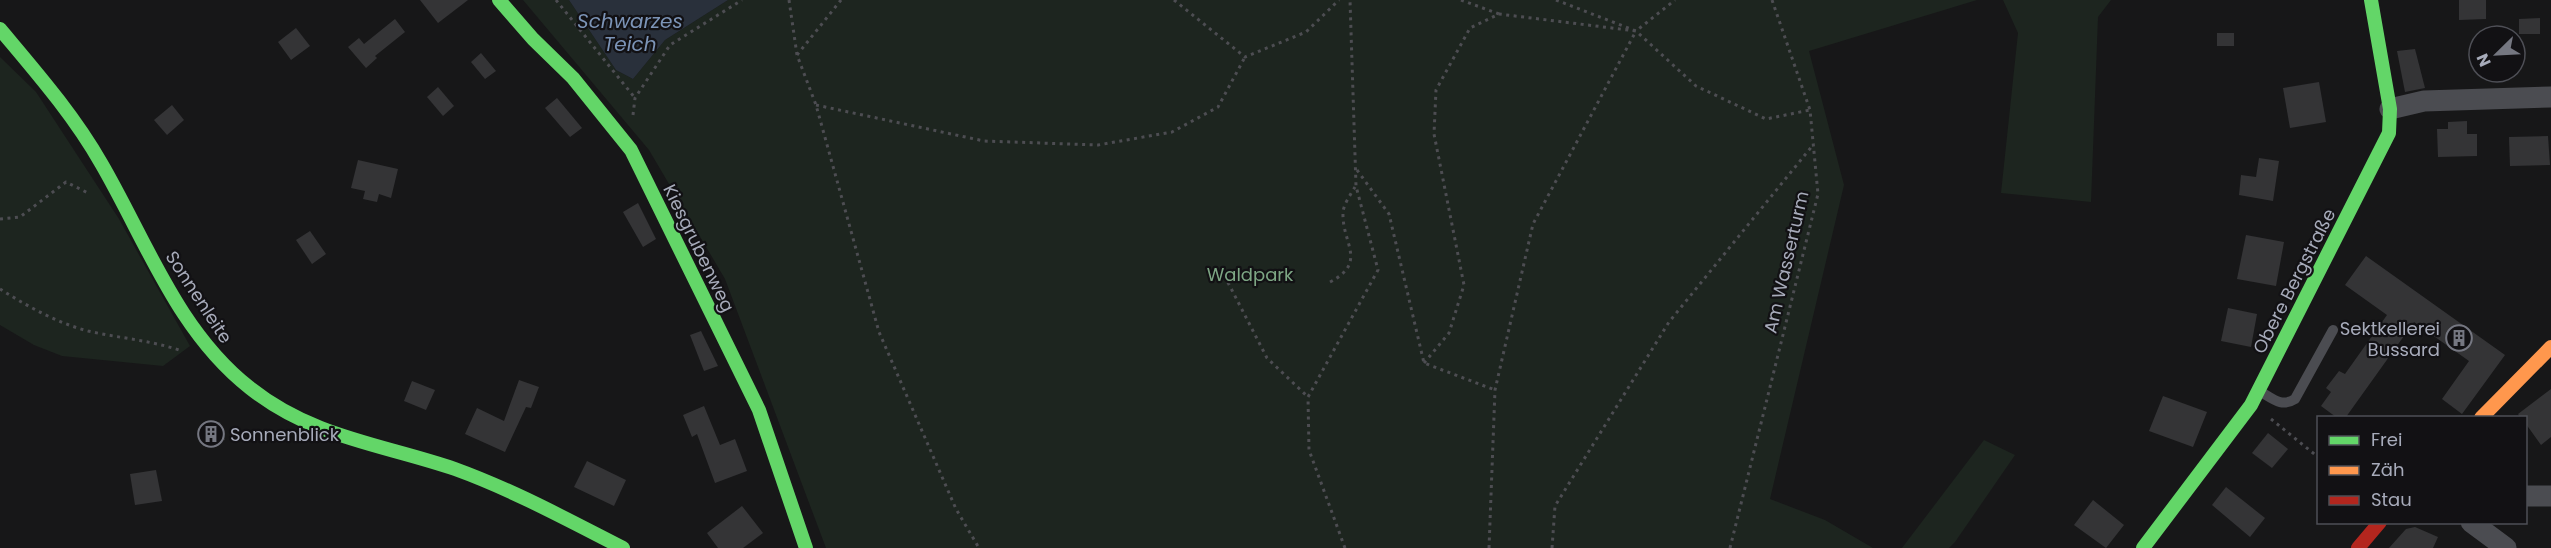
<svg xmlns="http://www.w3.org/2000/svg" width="2551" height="548" viewBox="0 0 2551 548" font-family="Poppins,sans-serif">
<rect width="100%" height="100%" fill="#171718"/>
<g fill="#1d251f">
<polygon points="523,0 569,0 616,70 633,79 665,40 728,0 1977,0 1809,51 1844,185 1770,499 1825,520 1873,548 826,548 725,279 649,150"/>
<polygon points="2003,0 2111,0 2098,17 2091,202 2001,193 2018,33"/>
<polygon points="0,57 36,92 119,219 190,346 163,366 62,356 34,345 0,325"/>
<polygon points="1984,440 2015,455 1955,542 1949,548 1902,548"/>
</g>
<polygon fill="#29303b" points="569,0 728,0 665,40 633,79 616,70"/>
<g fill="#343436">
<polygon points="420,0 468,0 438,23"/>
<polygon points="2459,0 2486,0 2486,19 2459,20"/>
<polygon points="2540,18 2540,34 2519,34 2519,19"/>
<polygon points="395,19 405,32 375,56 377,58 366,68 348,47 359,38 364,44"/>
<polygon points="296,28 310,46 291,60 278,42"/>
<rect x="2217" y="33" width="17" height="13"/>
<polygon points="2415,49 2425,88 2405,92 2397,51"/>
<polygon points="481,53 496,71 485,79 471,62"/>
<polygon points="2319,82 2326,122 2290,128 2283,88"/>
<polygon points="438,87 454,106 443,116 427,97"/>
<polygon points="557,98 582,128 570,137 545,108"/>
<polygon points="172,105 184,120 167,135 154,120"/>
<polygon points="2467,121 2467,134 2477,134 2477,156 2438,157 2437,129 2448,129 2448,122"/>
<polygon points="2548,136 2550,165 2510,166 2509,137"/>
<polygon points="2259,158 2279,161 2273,201 2239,195 2241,175 2256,177"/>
<polygon points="358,160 398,169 391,198 379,194 377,202 363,199 365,191 351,188"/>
<polygon points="638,203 656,239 643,247 623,212"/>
<polygon points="310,231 326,254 312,264 296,240"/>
<polygon points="2246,235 2284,242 2276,286 2237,279"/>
<polygon points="2366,256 2505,355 2462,414 2442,399 2469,361 2414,322 2346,417 2336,417 2321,406 2331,392 2326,388 2339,371 2345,374 2387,315 2345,285"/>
<polygon points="2228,308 2257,314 2251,347 2221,341"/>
<polygon points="701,331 718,366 704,371 690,335"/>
<polygon points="519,380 539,387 531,408 526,407 505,452 465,434 477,408 504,421"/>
<polygon points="412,381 435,390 426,410 404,401"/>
<polygon points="2551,389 2551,437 2541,445 2526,424 2526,417 2520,417 2518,414"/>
<polygon points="2163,396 2207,412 2193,447 2149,431"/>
<polygon points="704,406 720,445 735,439 747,471 715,483 697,434 692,437 683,415"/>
<polygon points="220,422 225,440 203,446 198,429"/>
<polygon points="2268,433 2288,449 2272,468 2252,453"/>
<polygon points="587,461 626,480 614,506 574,487"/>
<polygon points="156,470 162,501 135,505 130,474"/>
<polygon points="2226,487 2265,518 2250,537 2212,505"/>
<polygon points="2093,500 2124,525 2106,548 2074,525"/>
<polygon points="742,506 763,533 743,548 718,548 707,533"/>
<polygon points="2415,527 2438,537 2433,548 2389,548 2406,529"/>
</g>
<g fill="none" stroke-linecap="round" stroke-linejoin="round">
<g stroke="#4d4d52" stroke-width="3" stroke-dasharray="3 4.5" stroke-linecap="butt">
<polyline points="556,0 635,98"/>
<polyline points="789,0 797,55 816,105 879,332 956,509 979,548"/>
<polyline points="1174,0 1245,57 1306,32 1339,0"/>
<polyline points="1461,0 1499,14"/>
<polyline points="1556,0 1636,31 1675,0"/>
<polyline points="797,55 841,0"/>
<polyline points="816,105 984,141 1098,145 1172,132 1218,107 1245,57"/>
<polyline points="633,115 635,98 670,45 742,0"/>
<polyline points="1357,170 1389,214 1424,363 1495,390"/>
<polyline points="0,219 20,217 66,182 90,194"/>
<polyline points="1221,269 1267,358 1308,397"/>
<path d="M1330,282C1368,262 1342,244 1343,213C1343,205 1351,194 1355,187"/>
<path d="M0,289C27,306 57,323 88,331C118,338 149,340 179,350"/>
<polyline points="1424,363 1449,333 1464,285 1434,134 1436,90 1470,28 1499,14 1636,31 1696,86 1766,119 1810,110"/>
<polyline points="2271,419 2318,457"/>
<polyline points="1345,548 1309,450 1308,397 1378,270 1356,186 1350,0"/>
<polyline points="1489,548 1495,390 1533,224 1636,31"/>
<polyline points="1552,548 1555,506 1669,322 1813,145"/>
<polyline points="1730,548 1818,194 1810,110 1772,0"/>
</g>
<path stroke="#4b4c51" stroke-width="10" d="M2259,391C2272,398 2281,408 2295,399L2333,330"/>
<g stroke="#4b4c51" stroke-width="21">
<polyline points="2390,109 2424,101 2551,97"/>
<polyline points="2526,496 2551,496"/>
<polyline points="2471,522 2506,548"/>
</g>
<g stroke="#63d668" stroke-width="14">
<polyline points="499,0 533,39 573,78 631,150 759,410 806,548"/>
<path d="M0,29C36,72 73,114 101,163C146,240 177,331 250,388C313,438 382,444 455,469C513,490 568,520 623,548"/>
<polyline points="2143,548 2251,405 2389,133 2390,109 2371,0"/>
</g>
<polyline stroke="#ff974d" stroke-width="14" points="2481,418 2551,347"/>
<polyline stroke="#b3261e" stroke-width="14" points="2358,548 2380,522"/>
</g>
<defs>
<g id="building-ring" transform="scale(1.35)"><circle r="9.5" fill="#121114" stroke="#757781" stroke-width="1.5"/><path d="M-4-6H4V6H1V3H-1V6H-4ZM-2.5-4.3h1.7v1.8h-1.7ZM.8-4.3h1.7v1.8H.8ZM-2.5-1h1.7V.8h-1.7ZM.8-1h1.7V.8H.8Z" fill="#757781"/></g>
</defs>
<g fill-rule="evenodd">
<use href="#building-ring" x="2459" y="338"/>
<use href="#building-ring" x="211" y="434"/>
</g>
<g text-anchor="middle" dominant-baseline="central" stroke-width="4.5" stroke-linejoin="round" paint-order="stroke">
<g font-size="18" fill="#a7abba" stroke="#121114">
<text transform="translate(699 248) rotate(64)">Kiesgrubenweg</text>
<text transform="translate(1786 262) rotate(-77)">Am Wasserturm</text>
<text transform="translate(2294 281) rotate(-63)">Obere Bergstraße</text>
<text transform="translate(199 297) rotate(57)">Sonnenleite</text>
</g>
<g font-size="18" fill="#7da684" stroke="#121114">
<text x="1250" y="274">Waldpark</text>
</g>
<g font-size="18" fill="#a7abba" stroke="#121114" text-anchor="end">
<text x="2440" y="328">Sektkellerei<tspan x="2440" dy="21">Bussard</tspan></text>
<text x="230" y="434" text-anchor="start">Sonnenblick</text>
</g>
<g font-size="20" font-style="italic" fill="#7c94b7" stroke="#121114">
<text x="630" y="21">Schwarzes<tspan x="630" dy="23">Teich</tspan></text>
</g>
</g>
<rect x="2317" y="416" width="210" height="108" fill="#121114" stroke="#4e4f56" stroke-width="1.5"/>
<rect x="2329" y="436" width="30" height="9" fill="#63d668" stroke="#4e4f56" stroke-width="1.5"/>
<text x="2371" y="446" font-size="18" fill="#a7abba">Frei</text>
<rect x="2329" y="466" width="30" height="9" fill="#ff974d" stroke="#4e4f56" stroke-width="1.5"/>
<text x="2371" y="476" font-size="18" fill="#a7abba">Zäh</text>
<rect x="2329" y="496" width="30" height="9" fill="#b3261e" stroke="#4e4f56" stroke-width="1.5"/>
<text x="2371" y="506" font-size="18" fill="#a7abba">Stau</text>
<g transform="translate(2497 54) rotate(246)"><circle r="28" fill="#121114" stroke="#4e4f56" stroke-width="1.5"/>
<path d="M0-4.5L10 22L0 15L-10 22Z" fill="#757781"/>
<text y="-9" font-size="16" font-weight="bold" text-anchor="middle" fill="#a7abba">N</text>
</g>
</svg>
